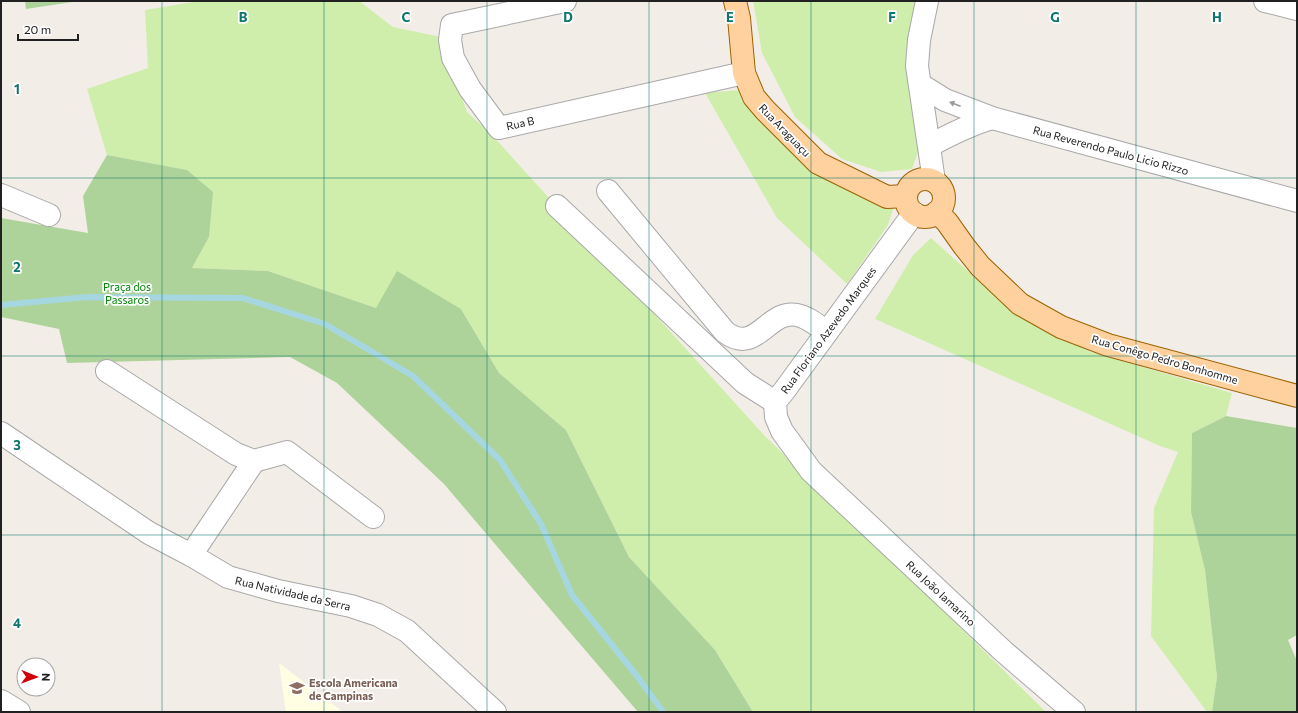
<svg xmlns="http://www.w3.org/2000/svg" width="1298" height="713" viewBox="0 0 1298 713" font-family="Commissioner,sans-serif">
<rect width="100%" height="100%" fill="#f2eee7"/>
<polygon fill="#fffee3" points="279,663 343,712 286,712"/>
<g fill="#cfeeac">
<polygon points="199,1 359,1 393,27 441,37 467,112 492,135 764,435 1046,712 753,712 715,650 629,557 566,430 499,373 461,309 376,308 268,271 192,268 209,237 187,170 107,155 87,89 148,68 145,10"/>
<polygon points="753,1 920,1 920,146 912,169 881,172 842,159 795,117 762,53"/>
<polygon points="740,90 815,170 894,206 888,225 847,284 777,218 705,93"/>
<polygon points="931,238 1017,315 1091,352 1232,393 1226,416 1192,433 1191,512 1205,570 1217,677 1212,712 1207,712 1151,636 1154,508 1178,452 1160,446 875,319 913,255"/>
</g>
<g fill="#aed39a">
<polygon points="25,1 79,1 26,9"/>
<polygon points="107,155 187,170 213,192 209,237 192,268 268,271 376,308 397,271 461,309 499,373 566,430 629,557 715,650 753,712 638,712 556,616 444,484 337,383 290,357 67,363 59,329 1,317 1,218 88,233 83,196"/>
<polygon points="1226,416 1297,428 1297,635 1288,640 1297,661 1297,712 1212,712 1217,677 1205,570 1191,512 1192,433"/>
</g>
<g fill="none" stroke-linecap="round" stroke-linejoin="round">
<polyline stroke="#a6d7e1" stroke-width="6" points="1,305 87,297 243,298 325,324 413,376 500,460 541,524 572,595 637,676 663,712"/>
<g stroke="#a8a8a8" stroke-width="24">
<g id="minor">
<polyline points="565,1 452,25 450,40 453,58 470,89 499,128 744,73"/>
<polyline points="927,1 919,40 917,66 934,181"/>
<polyline points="1265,1 1297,9"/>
<polyline points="921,85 945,100 992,118 1297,201"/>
<path d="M929,146C949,135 969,125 992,118"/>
<path d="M608,191L725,332C757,356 767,309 797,315C808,317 818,326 827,332"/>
<polyline points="1,195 49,215"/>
<polyline points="557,206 745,383 775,402"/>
<polyline points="914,213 784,391 775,402 776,417 782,431 811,471 1003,651 1074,712"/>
<polyline points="107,371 236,454 254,461 287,452 373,517"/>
<polyline points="1,433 149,533 191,555 228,577 278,591 351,606 378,615 407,631 495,712"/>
<polyline points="191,555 254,461"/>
<polyline points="1,701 19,712"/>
</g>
</g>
<g stroke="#9e6200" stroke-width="24">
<g id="major">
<polyline points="735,1 739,18 744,73 754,97 765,110 818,163 887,197 906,196"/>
<circle cx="925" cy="198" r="19"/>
<polyline points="937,212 947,222 964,246 980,266 1020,304 1061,327 1108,345 1297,396"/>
</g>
</g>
<use href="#minor" stroke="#fff" stroke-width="22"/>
<use href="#major" stroke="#ffd19f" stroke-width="22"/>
</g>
<defs><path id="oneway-solid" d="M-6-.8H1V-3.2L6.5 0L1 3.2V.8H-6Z"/></defs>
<use fill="#9b9b9b" href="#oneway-solid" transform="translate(955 104) rotate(-159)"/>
<path fill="none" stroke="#0f766e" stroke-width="1" stroke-opacity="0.55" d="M162,1V712M324,1V712M487,1V712M649,1V712M811,1V712M974,1V712M1136,1V712M1,178H1297M1,356H1297M1,535H1297"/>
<defs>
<g id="school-bare" transform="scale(1.2)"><path d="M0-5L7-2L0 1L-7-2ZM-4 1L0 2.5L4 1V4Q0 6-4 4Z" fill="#8d6e63" stroke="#fff" stroke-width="2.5" paint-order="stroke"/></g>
</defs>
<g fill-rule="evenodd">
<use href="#school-bare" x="297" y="688"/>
</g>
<g text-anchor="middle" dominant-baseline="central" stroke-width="3.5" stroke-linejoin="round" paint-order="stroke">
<g font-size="11" fill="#212121" stroke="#fff">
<text transform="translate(520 123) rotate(-13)">Rua B</text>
<text transform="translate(785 130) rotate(46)">Rua Araguaçu</text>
<text transform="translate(1111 150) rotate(15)">Rua Reverendo Paulo Licio Rizzo</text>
<text transform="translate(828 330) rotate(-54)">Rua Floriano Azevedo Marques</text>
<text transform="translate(1165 359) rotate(16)">Rua Conêgo Pedro Bonhomme</text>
<text transform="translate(293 593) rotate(13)">Rua Natividade da Serra</text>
<text transform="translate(941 593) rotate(43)">Rua João Iamarino</text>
</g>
<g font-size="11" fill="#06880a" stroke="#fff">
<text x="127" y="286">Praça dos<tspan x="127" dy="13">Passaros</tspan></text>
</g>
<g font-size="11" font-weight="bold" fill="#785e54" stroke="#fff" text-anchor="start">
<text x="309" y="682">Escola Americana<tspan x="309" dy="13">de Campinas</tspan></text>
</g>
</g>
<g font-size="13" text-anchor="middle" font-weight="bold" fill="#0f766e" stroke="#fff" stroke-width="3.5" stroke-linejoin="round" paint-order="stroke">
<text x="243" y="22">B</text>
<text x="406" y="22">C</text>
<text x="568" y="22">D</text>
<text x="730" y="22">E</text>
<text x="892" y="22">F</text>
<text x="1055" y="22">G</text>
<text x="1217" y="22">H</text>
<text x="17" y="94">1</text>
<text x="17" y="272">2</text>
<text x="17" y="450">3</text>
<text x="17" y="628">4</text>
</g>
<rect width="1298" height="713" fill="none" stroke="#212121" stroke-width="4"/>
<g transform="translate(36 677) rotate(91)"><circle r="19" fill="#ffffff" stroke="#a6a6a6"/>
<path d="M0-3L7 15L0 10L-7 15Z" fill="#d2000b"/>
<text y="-6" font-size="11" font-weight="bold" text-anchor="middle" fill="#212121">N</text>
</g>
<path d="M18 34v6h60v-6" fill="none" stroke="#212121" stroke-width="2"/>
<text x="24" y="34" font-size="12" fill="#212121" stroke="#ffffff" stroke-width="3" paint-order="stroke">20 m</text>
</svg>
